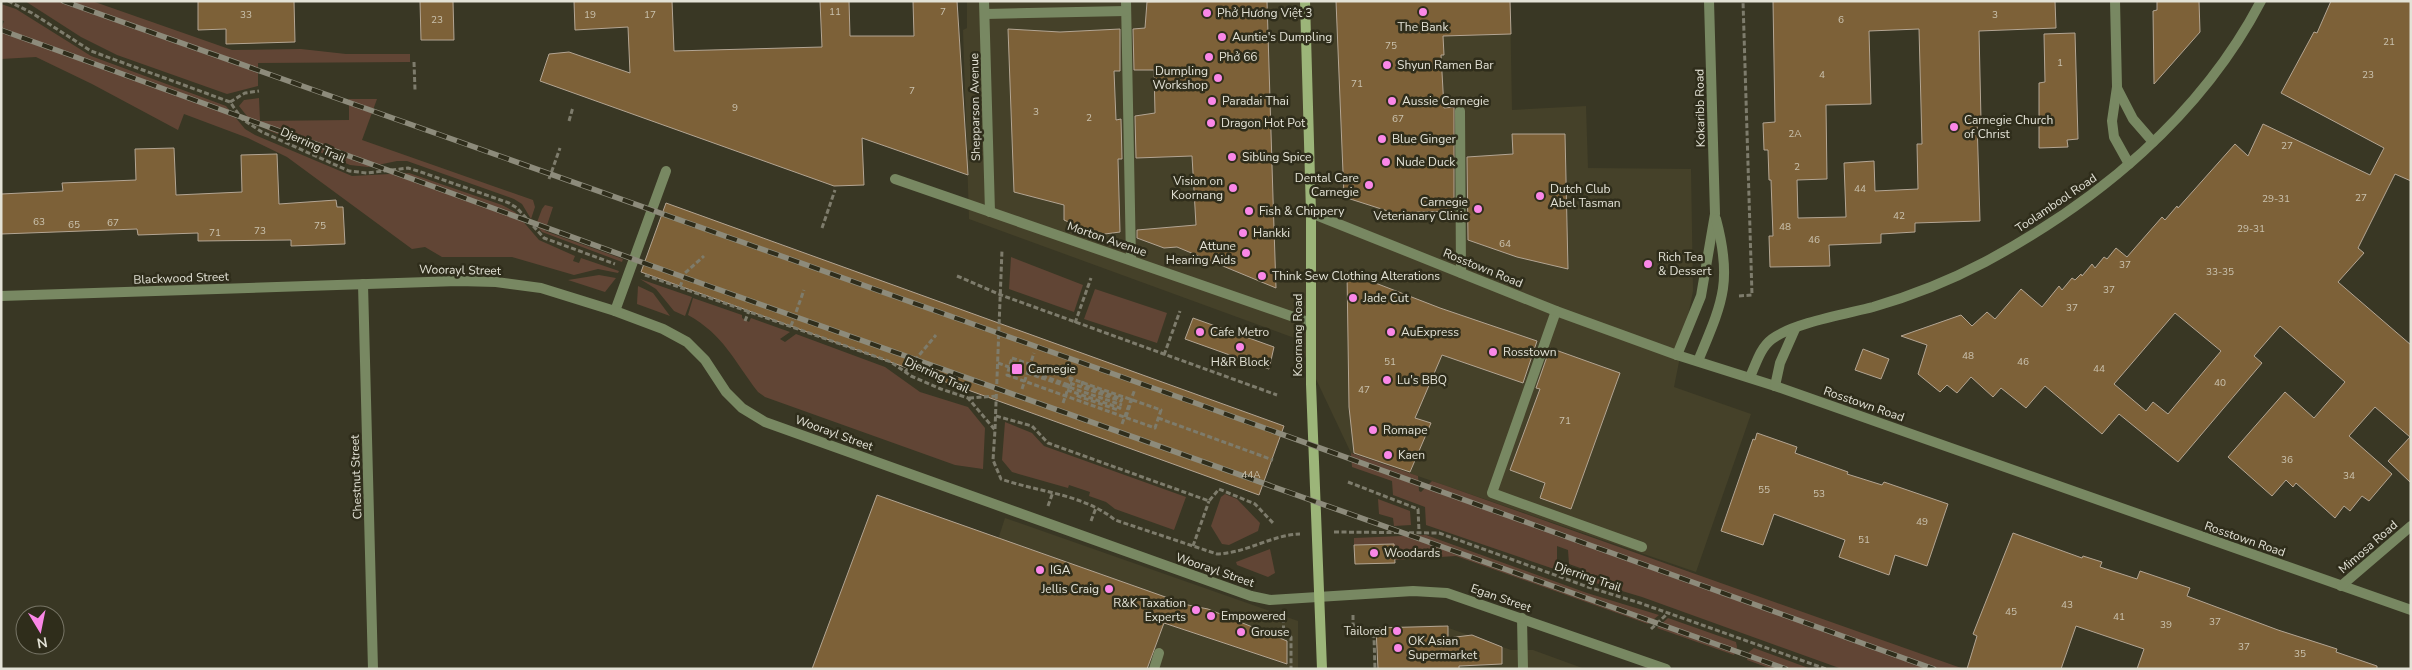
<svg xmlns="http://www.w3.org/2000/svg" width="2412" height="670" viewBox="0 0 2412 670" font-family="'Nunito Sans',sans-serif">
<rect width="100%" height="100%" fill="#393724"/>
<g fill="#454129">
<polygon points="967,1 1510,1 1512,110 1586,106 1588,168 1691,169 1693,291 1674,387 1751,414 1696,572 1351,453 1297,339 969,219 963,30 967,28"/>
<polygon points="1005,518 1298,621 1298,669 956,669"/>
<polygon points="1440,625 1511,650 1533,650 1585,669 1379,669 1379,627"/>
</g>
<g fill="#614535">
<polygon points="25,1 92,1 232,50 301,49 346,54 410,54 410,62 258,63 258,86 227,94 117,55 81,37"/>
<polygon points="1,4 16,9 91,56 226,106 245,129 255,135 352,176 409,173 502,205 515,212 539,240 575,256 573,261 579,263 581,258 619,271 618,273 598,269 574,275 512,257 442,257 425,247 412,249 287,157 248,138 184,114 178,130 92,84 36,57 1,59 1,30 4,21 1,20"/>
<polygon points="259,98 260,121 349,120 349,99 377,99 362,140 533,200 535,207 531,219 522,204 514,199 407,161 397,161 368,167 350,165 270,131 250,120 239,106 244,100"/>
<polygon points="545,205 553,207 545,231 623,259 622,262 542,232 536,225 542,209"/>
<polygon points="1011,257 1083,285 1074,312 1009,289"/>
<polygon points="599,275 616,278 605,292 568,280"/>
<polygon points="640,279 692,297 685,316 674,311 656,289"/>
<polygon points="638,286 653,293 670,316 637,304"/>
<polygon points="1095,289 1167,313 1157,343 1084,319"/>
<path d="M693,298L742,315V318L749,322L751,318L790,332L780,339L785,342L796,334L885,367L920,392L968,407L985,428L983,469L955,465L765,397L758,392C734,361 724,335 688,315Z"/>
<polygon points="1005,422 1032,433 1044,446 1186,497 1174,530 1115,509 1106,502 1089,496 1090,492 1069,485 1068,488 1012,472 1002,460"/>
<polygon points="1351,453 1418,476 1419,491 1421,492 1432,481 1444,485 1964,669 1842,669 1642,597 1582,579 1583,569 1569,564 1568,550 1557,546 1557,570 1426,525 1425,507 1393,495 1392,481 1352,467"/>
<polygon points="1225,494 1237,499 1260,523 1258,531 1229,545 1222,544 1211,526 1221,497"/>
<polygon points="1378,499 1410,511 1411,525 1394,526 1393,518 1379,514"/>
<polygon points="1426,535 1587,593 1659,615 1648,624 1456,556 1394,560 1394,544 1354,545 1354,538"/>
<polygon points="1270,549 1275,573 1268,577 1237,565 1236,562"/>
<polygon points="1668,618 1736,642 1737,647 1734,655 1657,628"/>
<polygon points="1754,648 1811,669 1772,669 1747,660 1749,652"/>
</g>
<g fill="#7d6138" stroke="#b3a593" fill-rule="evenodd">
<polygon points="198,1 294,1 295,42 226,44 226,29 198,30"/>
<polygon points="420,1 453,1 454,40 421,40"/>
<polygon points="574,1 672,1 674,51 822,47 820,1 849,1 850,36 914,36 913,1 957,1 968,175 862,138 864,185 834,186 540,81 549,54 569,52 630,73 628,27 575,30"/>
<polygon points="1267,1 1273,198 1276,288 1177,247 1164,248 1137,238 1137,230 1196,225 1192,156 1136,158 1135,116 1155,113 1154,70 1134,70 1133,29 1145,28 1147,2"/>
<polygon points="1336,1 1510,1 1511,34 1443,36 1444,55 1441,55 1444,108 1454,107 1454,211 1394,213 1344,197"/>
<path d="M1773,1H2055L2056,28L1979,31L1981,120H1977L1980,221L1915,223V232L1881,234V243L1829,245L1830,266L1770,267L1769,236H1773L1771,180H1769L1768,150H1764L1763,123L1775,122ZM1919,29L1922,144H1917L1918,189L1875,191L1874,161L1844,163L1846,217L1798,218L1797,180L1827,179L1826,105L1871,104L1869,31Z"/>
<polygon points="2157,1 2199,1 2200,32 2154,84 2153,11 2157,10"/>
<path d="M2331,1H2411V181L2395,174L2358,248L2364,253L2338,282L2411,345V483L2388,461L2410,437L2375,407L2349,436L2392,474L2369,501L2362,496L2350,511L2344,506L2335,518L2296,483L2293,487L2286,480L2272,496L2228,457L2285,392L2314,418L2345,382L2280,326L2254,356L2262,363L2178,462L2119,414L2102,434L2045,386L2026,408L2001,388L1993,397L1971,377L1957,393L1947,385L1940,392L1918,374L1927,345L1901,336L1961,315L1972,326L1987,312L1995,319L2021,289L2042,307L2059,286L2062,290L2072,278L2075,280L2081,274L2082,276L2092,264L2095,268L2104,257L2107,259L2116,248L2127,257L2162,217L2165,220L2177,206L2178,208L2235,144L2248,156L2263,124L2370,175L2384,148L2281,93L2314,32L2317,33ZM2175,313L2221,351L2168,414L2153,402L2146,411L2114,384Z"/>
<polygon points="1008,29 1060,32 1120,29 1120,71 1114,71 1116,120 1121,119 1122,159 1118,159 1120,232 1097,235 1064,220 1064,205 1014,192"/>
<polygon points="2075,33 2078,139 2067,140 2068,147 2039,148 2039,83 2045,82 2044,34"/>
<polygon points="1512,134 1565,134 1568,269 1517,257 1468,240 1467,157 1513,154"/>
<polygon points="174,148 176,195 242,192 241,155 277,154 279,204 336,200 337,207 343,207 345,244 291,246 291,240 198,241 198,233 138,235 137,229 1,234 1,194 63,191 62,183 136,180 135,149"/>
<polygon points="666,203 1284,426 1259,495 641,272"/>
<polygon points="1347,272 1440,308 1537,341 1523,383 1442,355 1415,418 1431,423 1410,472 1354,453 1349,407"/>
<polygon points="1193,318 1274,347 1269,369 1185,339"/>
<polygon points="1550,348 1620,373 1571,509 1540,498 1545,483 1510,470 1540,389 1536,388"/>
<polygon points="1863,349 1889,359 1881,379 1855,370"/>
<polygon points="1757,433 1797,447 1795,453 1848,472 1847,474 1882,485 1884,482 1948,504 1927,566 1895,555 1889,575 1839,557 1845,540 1774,514 1763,545 1721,531 1753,439 1755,440"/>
<polygon points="877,495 1188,605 1208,609 1287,641 1287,664 1164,623 1147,669 812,669"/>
<polygon points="2013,533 2082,558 2083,556 2102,562 2100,567 2137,579 2140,571 2190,588 2187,596 2278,630 2337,649 2336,652 2377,666 2377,669 2137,669 2144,649 2076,626 2061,669 1967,669 1977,636 1973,634"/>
<polygon points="1394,544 1395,563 1355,564 1354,545"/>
<polygon points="1448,626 1448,638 1472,635 1502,647 1502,664 1459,666 1459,669 1378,669 1376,628"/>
</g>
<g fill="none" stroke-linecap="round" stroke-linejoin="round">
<g stroke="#7e7c6c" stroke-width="3" stroke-dasharray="5 2.5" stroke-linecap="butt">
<polyline points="8,1 32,13 91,51 230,102 242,119 262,132 349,171 367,173 408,168 418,171 509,203 517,208 544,238 615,264"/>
<polyline points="414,62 415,90"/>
<polyline points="230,102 245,93 259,91"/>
<polyline points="569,121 573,107"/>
<polyline points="549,179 560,148"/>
<polyline points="822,228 835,190"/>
<path d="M645,275L891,362L911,376L941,389L968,398L995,430L993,460L1001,479C1038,492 1083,494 1115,520L1217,554C1247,553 1271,535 1300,534"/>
<polyline points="957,276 1001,295 1277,395"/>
<polyline points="680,287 685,273 704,256"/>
<polyline points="1739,296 1752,295 1743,1"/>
<polyline points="745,321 749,311"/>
<polyline points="1075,323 1091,278"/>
<polyline points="791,326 804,290"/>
<polyline points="1164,355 1180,311"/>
<polygon points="1012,358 1161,410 1155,428 1007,375"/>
<polyline points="998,363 1009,367"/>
<polyline points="1028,371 1072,386"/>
<polyline points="905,372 936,335"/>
<polyline points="1027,373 1122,405"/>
<polyline points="1070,383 1121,401 1122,399 1082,384 1083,381"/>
<polyline points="1067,390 1120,408 1118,410 1078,396 1077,399"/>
<polyline points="969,398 997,396"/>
<polyline points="996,416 1032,426 1048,443 1209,501 1219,489 1255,504 1274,524"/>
<polyline points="1126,417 1132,399"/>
<polyline points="1158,418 1273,460"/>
<polyline points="995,429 1002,250"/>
<polyline points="1348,482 1418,509 1419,531"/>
<polyline points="1048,506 1053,492"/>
<polyline points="1091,521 1096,508"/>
<polyline points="1334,532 1439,533 1588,587 1640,603 1826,669"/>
<polyline points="1193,546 1209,501"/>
<polyline points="1353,615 1353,625 1374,637 1375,669"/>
<polyline points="1283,618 1284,634 1291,637 1291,669"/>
<polyline points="1651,629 1668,613"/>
</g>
<g stroke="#788862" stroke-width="10">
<polyline points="1126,1 1131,260"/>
<polyline points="985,14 1126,11"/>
<polyline points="1460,111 1461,273"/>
<polyline points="615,311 666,171"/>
<polyline points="1556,311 1492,493 1642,547"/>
<polyline points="1522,618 1523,669"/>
<polyline points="1154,669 1159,653"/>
</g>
<g stroke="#788862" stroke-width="10">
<polyline points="984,1 990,212"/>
<polyline points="2115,1 2117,87 2112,121 2114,137 2129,164"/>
<polyline points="2117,88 2133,119 2153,142"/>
<polyline points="895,179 1311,323"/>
<polyline points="1311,213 1556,311 1677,355 1775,386 2411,610"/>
<polyline points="363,284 373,669"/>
<polyline points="1,296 458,281 496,282 541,288 615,311 663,329 687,342 705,360 726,392 742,408 765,422 1251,596 1270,600 1413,591 1447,593 1666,669"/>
<polyline points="1677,355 1701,296 1715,214 1709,1"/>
<path d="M1698,361C1722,303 1733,283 1716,219"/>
<path d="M1750,377C1756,364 1760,348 1772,339C1793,323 1846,314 1873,307C1911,296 1949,281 1985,262C2097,202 2201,116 2261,1"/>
<polyline points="1775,386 1780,363 1795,329"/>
<polyline points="2341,586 2411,526"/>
</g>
<polyline stroke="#9cb579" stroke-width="10" points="1305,1 1311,213 1311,384 1322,669"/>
<g stroke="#8d8b7b" stroke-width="5.5">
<g id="rail">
<polyline points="63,1 1184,399 1934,669"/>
<polyline points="1,30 644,263 1786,669"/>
</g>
</g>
<use href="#rail" stroke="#2f2d1b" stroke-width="4" stroke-dasharray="11" stroke-linecap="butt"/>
<g stroke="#7e7c6c" stroke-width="3" stroke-dasharray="5 2.5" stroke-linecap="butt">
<polyline points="1022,389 1034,353"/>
<polyline points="1063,403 1075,368"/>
<polyline points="1122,424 1135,389"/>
</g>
</g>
<g fill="#fa87e7" stroke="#2f2d1b" stroke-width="2">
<circle cx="1423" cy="12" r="5"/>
<circle cx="1207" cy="13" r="5"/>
<circle cx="1222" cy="37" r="5"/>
<circle cx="1209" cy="57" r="5"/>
<circle cx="1387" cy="65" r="5"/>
<circle cx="1218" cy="78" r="5"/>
<circle cx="1212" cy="101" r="5"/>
<circle cx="1392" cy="101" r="5"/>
<circle cx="1211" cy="123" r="5"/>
<circle cx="1954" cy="127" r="5"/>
<circle cx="1382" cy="139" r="5"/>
<circle cx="1232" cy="157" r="5"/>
<circle cx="1386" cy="162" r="5"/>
<circle cx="1369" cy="185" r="5"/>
<circle cx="1233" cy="188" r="5"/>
<circle cx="1540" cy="196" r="5"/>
<circle cx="1478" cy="209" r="5"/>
<circle cx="1249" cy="211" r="5"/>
<circle cx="1243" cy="233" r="5"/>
<circle cx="1246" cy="253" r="5"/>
<circle cx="1648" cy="264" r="5"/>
<circle cx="1262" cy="276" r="5"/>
<circle cx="1353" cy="298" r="5"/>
<circle cx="1200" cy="332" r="5"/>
<circle cx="1391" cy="332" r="5"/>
<circle cx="1240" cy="347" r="5"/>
<circle cx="1493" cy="352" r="5"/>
<rect x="1011" y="363" width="12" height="12" rx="2.5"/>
<circle cx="1387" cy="380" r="5"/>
<circle cx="1373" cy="430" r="5"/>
<circle cx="1388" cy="455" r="5"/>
<circle cx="1374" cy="553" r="5"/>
<circle cx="1040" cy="570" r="5"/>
<circle cx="1109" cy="589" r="5"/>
<circle cx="1196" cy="610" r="5"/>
<circle cx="1211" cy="616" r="5"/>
<circle cx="1397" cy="631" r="5"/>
<circle cx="1241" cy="632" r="5"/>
<circle cx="1398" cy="648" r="5"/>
</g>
<g text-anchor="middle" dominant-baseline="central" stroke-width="5" stroke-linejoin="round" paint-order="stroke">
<g font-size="10" fill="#cac2ae">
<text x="835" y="12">11</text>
<text x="943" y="12">7</text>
<text x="246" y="15">33</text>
<text x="590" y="15">19</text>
<text x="650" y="15">17</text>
<text x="1995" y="15">3</text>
<text x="437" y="20">23</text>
<text x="1841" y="20">6</text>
<text x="2389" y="42">21</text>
<text x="1391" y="46">75</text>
<text x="2060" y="63">1</text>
<text x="1822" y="75">4</text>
<text x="2368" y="75">23</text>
<text x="1357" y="84">71</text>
<text x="912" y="91">7</text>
<text x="735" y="108">9</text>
<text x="1036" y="112">3</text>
<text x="1089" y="118">2</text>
<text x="1398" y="119">67</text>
<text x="1795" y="134">2A</text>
<text x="2287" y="146">27</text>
<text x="1797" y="167">2</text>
<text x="1860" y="189">44</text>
<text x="2361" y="198">27</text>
<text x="2276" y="199">29-31</text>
<text x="1899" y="216">42</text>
<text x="39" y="222">63</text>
<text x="113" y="223">67</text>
<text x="74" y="225">65</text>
<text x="320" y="226">75</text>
<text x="1785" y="227">48</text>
<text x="2251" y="229">29-31</text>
<text x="260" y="231">73</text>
<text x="215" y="233">71</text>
<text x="1814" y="240">46</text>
<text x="1505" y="244">64</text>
<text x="2125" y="265">37</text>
<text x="2220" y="272">33-35</text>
<text x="2109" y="290">37</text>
<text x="2072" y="308">37</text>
<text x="1968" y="356">48</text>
<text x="1390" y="362">51</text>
<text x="2023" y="362">46</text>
<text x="2099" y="369">44</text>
<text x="2220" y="383">40</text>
<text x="1364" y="390">47</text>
<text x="1565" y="421">71</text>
<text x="2287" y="460">36</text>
<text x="1251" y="475">44A</text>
<text x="2349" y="476">34</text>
<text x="1764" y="490">55</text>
<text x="1819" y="494">53</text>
<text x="1922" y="522">49</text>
<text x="1864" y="540">51</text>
<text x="2067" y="605">43</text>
<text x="2011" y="612">45</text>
<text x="2119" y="617">41</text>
<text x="2215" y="622">37</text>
<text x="2166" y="625">39</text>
<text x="2244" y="647">37</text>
<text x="2300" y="654">35</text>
</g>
<g font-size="12" fill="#e3e2d6" stroke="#2f2d1b" text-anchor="start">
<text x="1217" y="13">Phở Hương Việt 3</text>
<text x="1423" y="27" text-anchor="middle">The Bank</text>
<text x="1232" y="37">Auntie's Dumpling</text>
<text x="1219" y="57">Phở 66</text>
<text x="1397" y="65">Shyun Ramen Bar</text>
<text x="1208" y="71" text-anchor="end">Dumpling<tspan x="1208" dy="14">Workshop</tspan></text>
<text x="1222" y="101">Paradai Thai</text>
<text x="1402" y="101">Aussie Carnegie</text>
<text x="1964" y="120">Carnegie Church<tspan x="1964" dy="14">of Christ</tspan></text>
<text x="1221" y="123">Dragon Hot Pot</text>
<text x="1392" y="139">Blue Ginger</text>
<text x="1242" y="157">Sibling Spice</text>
<text x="1396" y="162">Nude Duck</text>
<text x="1359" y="178" text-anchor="end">Dental Care<tspan x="1359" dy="14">Carnegie</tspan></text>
<text x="1223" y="181" text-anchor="end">Vision on<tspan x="1223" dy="14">Koornang</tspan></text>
<text x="1550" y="189">Dutch Club<tspan x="1550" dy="14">Abel Tasman</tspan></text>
<text x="1468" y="202" text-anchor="end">Carnegie<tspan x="1468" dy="14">Veterianary Clinic</tspan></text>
<text x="1259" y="211">Fish &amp; Chippery</text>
<text x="1253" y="233">Hankki</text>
<text x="1236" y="246" text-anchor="end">Attune<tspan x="1236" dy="14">Hearing Aids</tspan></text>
<text x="1658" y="257">Rich Tea<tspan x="1658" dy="14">&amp; Dessert</tspan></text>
<text x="1272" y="276">Think Sew Clothing Alterations</text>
<text x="1363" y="298">Jade Cut</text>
<text x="1210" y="332">Cafe Metro</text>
<text x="1401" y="332">AuExpress</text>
<text x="1503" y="352">Rosstown</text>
<text x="1240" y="362" text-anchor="middle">H&amp;R Block</text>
<text x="1028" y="369">Carnegie</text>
<text x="1397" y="380">Lu's BBQ</text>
<text x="1383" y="430">Romape</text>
<text x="1398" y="455">Kaen</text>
<text x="1384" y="553">Woodards</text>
<text x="1050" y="570">IGA</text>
<text x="1099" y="589" text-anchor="end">Jellis Craig</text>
<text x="1186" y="603" text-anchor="end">R&amp;K Taxation<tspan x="1186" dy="14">Experts</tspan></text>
<text x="1221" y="616">Empowered</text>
<text x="1387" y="631" text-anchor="end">Tailored</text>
<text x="1251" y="632">Grouse</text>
<text x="1408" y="641">OK Asian<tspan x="1408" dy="14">Supermarket</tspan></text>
</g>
<g font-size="12" fill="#e3e2d6" stroke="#2f2d1b">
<text transform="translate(975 107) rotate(-91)">Shepparson Avenue</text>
<text transform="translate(1700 108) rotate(-91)">Kokaribb Road</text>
<text transform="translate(313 145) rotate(24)">Djerring Trail</text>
<text transform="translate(2056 203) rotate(-34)">Toolambool Road</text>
<text transform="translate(1107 239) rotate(19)">Morton Avenue</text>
<text transform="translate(1483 268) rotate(22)">Rosstown Road</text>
<text transform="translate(460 270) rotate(1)">Woorayl Street</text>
<text transform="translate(181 278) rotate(-2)">Blackwood Street</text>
<text transform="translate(1298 335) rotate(-90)">Koornang Road</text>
<text transform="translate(937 375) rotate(25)">Djerring Trail</text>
<text transform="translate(1864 404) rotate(19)">Rosstown Road</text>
<text transform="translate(834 433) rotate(20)">Woorayl Street</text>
<text transform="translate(356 477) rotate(-92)">Chestnut Street</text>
<text transform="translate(2245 539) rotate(19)">Rosstown Road</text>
<text transform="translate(2368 547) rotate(-41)">Mimosa Road</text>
<text transform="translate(1215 570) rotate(19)">Woorayl Street</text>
<text transform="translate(1588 577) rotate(19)">Djerring Trail</text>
<text transform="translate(1501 598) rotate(19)">Egan Street</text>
</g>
</g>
<rect width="2412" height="670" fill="none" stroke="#e3e2d6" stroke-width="5"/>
<g transform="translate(40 630) rotate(170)"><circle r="24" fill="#2f2d1b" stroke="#777566"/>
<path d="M0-4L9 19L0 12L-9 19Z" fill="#fa87e7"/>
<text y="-8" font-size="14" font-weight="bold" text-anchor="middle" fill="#e3e2d6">N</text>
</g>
</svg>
